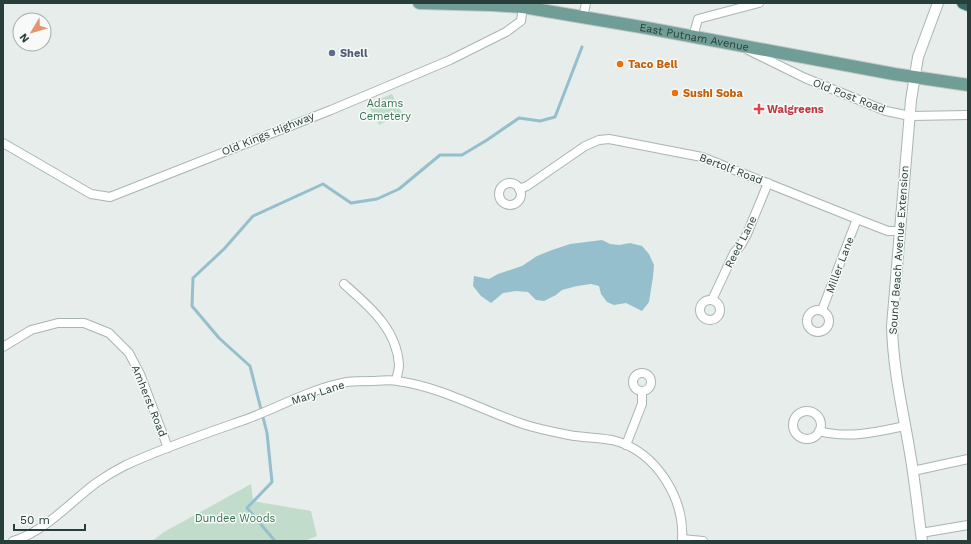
<svg xmlns="http://www.w3.org/2000/svg" width="971" height="544" viewBox="0 0 971 544" font-family="'Work Sans',sans-serif">
<rect width="100%" height="100%" fill="#e6edeb"/>
<g fill="#c2dccb">
<polygon points="392,94 402,113 379,125 368,104"/>
<polygon points="251,484 253,501 311,511 317,536 304,541 152,541 164,532"/>
</g>
<polygon fill="#95bfcc" points="602,240 610,244 619,245 630,243 642,246 649,254 654,265 653,277 649,302 642,311 626,303 614,305 607,302 601,294 599,286 591,284 577,286 562,290 556,295 544,301 536,300 528,292 516,291 503,293 491,303 481,296 473,286 474,276 489,279 498,274 522,266 537,256 552,250 570,244"/>
<g fill="none" stroke-linecap="round" stroke-linejoin="round">
<polyline stroke="#95bfcc" stroke-width="3" points="275,541 247,508 272,482 267,433 250,366 219,338 192,306 193,278 224,249 253,216 323,184 351,203 377,199 399,189 440,155 462,155 487,140 519,118 540,121 555,117 582,47"/>
<g stroke="#a9b5b2" stroke-width="10">
<g id="minor">
<polyline points="583,17 586,3"/>
<polyline points="693,37 698,19 759,3"/>
<polyline points="748,50 805,78 886,111 910,116 968,115"/>
<polyline points="3,143 91,194 110,197 331,110 450,60 506,32 521,21 523,7"/>
<circle cx="510" cy="194" r="11"/>
<polyline points="519,189 527,186 585,146 599,140 609,139 702,157 857,219 888,231 900,231"/>
<path d="M344,284C369,306 397,329 399,365C399,370 397,376 396,380"/>
<polyline points="712,300 734,253 741,245 747,234 768,183"/>
<circle cx="710" cy="310" r="10"/>
<circle cx="818" cy="321" r="11"/>
<polyline points="822,310 857,219"/>
<polyline points="3,347 31,330 58,323 84,323 109,333 129,353 140,374 168,448"/>
<circle cx="642" cy="382" r="9"/>
<circle cx="807" cy="425" r="14"/>
<path d="M819,431C848,439 877,432 905,426"/>
<polyline points="626,445 642,404 642,392"/>
<polyline points="913,471 968,459"/>
<polyline points="921,533 968,525"/>
<polyline points="682,539 703,541"/>
<path d="M13,541C46,531 69,503 96,483C106,476 116,470 126,465C165,447 207,433 247,419C279,407 313,388 347,382C355,381 365,381 374,381C382,381 390,379 397,381C442,387 481,410 523,424C538,429 554,432 569,435C584,438 601,437 616,441C657,453 685,499 682,541"/>
</g>
</g>
<g stroke="#a9b5b2" stroke-width="12">
<path id="tertiary" d="M922,541C918,512 915,482 910,453C903,411 893,370 892,326L911,100L918,57L938,3"/>
</g>
<g stroke="#c3c9c8" stroke-width="14">
<g id="primary">
<path id="s1" d="M419,3L492,5L523,7L647,28L894,74L968,85"/>
</g>
</g>
<g stroke="#c3c9c8" stroke-width="14">
<polyline id="motorway" points="963,3 968,5"/>
</g>
<use href="#minor" stroke="#fff" stroke-width="8"/>
<use href="#tertiary" stroke="#fff" stroke-width="10"/>
<use href="#primary" stroke="#709e96" stroke-width="12"/>
<use href="#motorway" stroke="#366761" stroke-width="12"/>
</g>
<circle fill="#5c6f8a" stroke="#f7faf9" stroke-width="1.5" cx="332" cy="53" r="4"/>
<g fill="#e8710a" stroke="#f7faf9" stroke-width="1.5">
<circle cx="620" cy="64" r="4"/>
<circle cx="675" cy="93" r="4"/>
</g>
<path fill="#e0444e" stroke="#f7faf9" stroke-width="1.5" d="M757 103h4v4h4v4h-4v4h-4v-4h-4v-4h4z"/>
<g text-anchor="middle" dominant-baseline="central" stroke-width="3" stroke-linejoin="round" paint-order="stroke">
<g font-size="11" fill="#273e3a" stroke="#f7faf9">
<text stroke="none"><textPath href="#s1" startOffset="278">East Putnam Avenue</textPath></text>
<text transform="translate(849 96) rotate(21)">Old Post Road</text>
<text transform="translate(268 134) rotate(-22)">Old Kings Highway</text>
<text transform="translate(731 169) rotate(21)">Bertolf Road</text>
<text transform="translate(741 242) rotate(-63)">Reed Lane</text>
<text transform="translate(899 250) rotate(-86)">Sound Beach Avenue Extension</text>
<text transform="translate(840 265) rotate(-69)">Miller Lane</text>
<text transform="translate(318 393) rotate(-18)">Mary Lane</text>
<text transform="translate(149 401) rotate(68)">Amherst Road</text>
</g>
<g font-size="11" font-weight="bold" fill="#4e5e75" stroke="#f7faf9" text-anchor="start">
<text x="340" y="53">Shell</text>
</g>
<g font-size="11" font-weight="bold" fill="#c56008" stroke="#f7faf9" text-anchor="start">
<text x="628" y="64">Taco Bell</text>
<text x="683" y="93">Sushi Soba</text>
</g>
<g font-size="11" fill="#367051" stroke="#f7faf9">
<text x="385" y="103">Adams<tspan x="385" dy="13">Cemetery</tspan></text>
<text x="235" y="518">Dundee Woods</text>
</g>
<g font-size="11" font-weight="bold" fill="#be3a42" stroke="#f7faf9" text-anchor="start">
<text x="767" y="109">Walgreens</text>
</g>
</g>
<rect width="971" height="544" fill="none" stroke="#273e3a" stroke-width="8"/>
<g transform="translate(32 32) rotate(232)"><circle r="19" fill="#f7faf9" stroke="#a4afad"/>
<path d="M0-3L7 15L0 10L-7 15Z" fill="#e3956f"/>
<text y="-6" font-size="11" font-weight="bold" text-anchor="middle" fill="#273e3a">N</text>
</g>
<path d="M14 524v6h71v-6" fill="none" stroke="#273e3a" stroke-width="2"/>
<text x="20" y="524" font-size="12" fill="#273e3a" stroke="#f7faf9" stroke-width="3" paint-order="stroke">50 m</text>
</svg>
